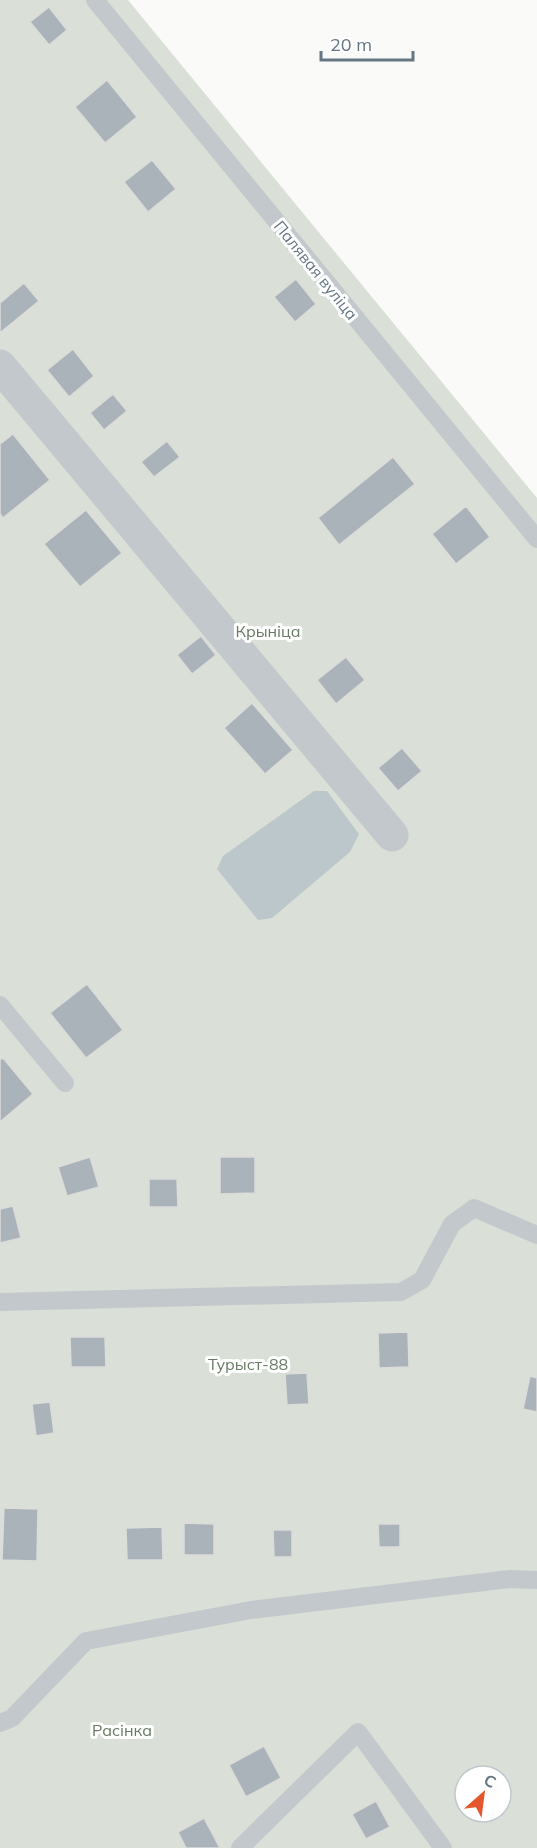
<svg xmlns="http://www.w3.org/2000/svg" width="537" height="1848" viewBox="0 0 537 1848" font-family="Mulish,sans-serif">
<rect width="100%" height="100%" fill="#fafaf8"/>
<path fill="#dadfd7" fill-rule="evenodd" d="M0,0H128L537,498V1848H0ZM465,1776H501V1812H465Z"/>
<polygon fill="#bbc7cb" points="314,791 327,791 359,834 350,852 272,918 258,920 217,869 223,856"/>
<g fill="#aab3b9" stroke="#dcdcda" stroke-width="1.5">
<polygon points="49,7 67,30 49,45 30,22"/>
<polygon points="107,80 137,117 105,143 75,107"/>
<polygon points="152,160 176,189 148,212 124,182"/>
<polygon points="296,279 316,304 295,322 274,297"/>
<polygon points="24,283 39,301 0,333 0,303"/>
<polygon points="73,349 94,376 69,397 47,370"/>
<polygon points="113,394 127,411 104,430 90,413"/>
<polygon points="13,434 50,480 3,518 0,514 0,444"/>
<polygon points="167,441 180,457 154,477 141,462"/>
<polygon points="393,457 415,484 339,545 318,518"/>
<polygon points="466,506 490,537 456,564 432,534"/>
<polygon points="86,510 122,553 80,587 44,544"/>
<polygon points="201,636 216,655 192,674 177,655"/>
<polygon points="346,657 365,680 336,704 317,680"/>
<polygon points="252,703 293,750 265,774 224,728"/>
<polygon points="402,748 422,771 398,791 378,768"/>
<polygon points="87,984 123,1030 86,1058 50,1013"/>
<polygon points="3,1058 33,1094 0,1122 0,1060"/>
<polygon points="90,1157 99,1187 67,1196 58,1167"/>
<polygon points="220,1157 255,1157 255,1193 220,1194"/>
<polygon points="149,1179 177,1179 178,1207 149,1207"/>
<polygon points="13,1206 21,1238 0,1243 0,1209"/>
<polygon points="408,1332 409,1367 379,1368 378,1333"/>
<polygon points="70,1337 105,1337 106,1367 71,1367"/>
<polygon points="307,1373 309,1404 287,1405 285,1374"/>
<polygon points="530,1376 537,1378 537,1412 523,1409"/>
<polygon points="50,1402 54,1433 36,1436 32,1404"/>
<polygon points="4,1508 38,1509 37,1561 2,1560"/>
<polygon points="184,1523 214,1524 214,1555 184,1555"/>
<polygon points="378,1524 400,1524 400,1547 379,1547"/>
<polygon points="162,1527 163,1560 127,1560 126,1528"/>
<polygon points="273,1530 292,1530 292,1557 274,1557"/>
<polygon points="264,1746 281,1778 246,1797 229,1765"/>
<polygon points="376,1801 390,1827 366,1839 352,1814"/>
<polygon points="204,1818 220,1848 186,1848 178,1832"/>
</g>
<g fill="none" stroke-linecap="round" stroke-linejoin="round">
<g stroke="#c3c8cc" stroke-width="18">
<polyline points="95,0 537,539"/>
<polyline points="0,1005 65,1083"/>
<polyline points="0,1302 401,1292 422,1280 452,1224 474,1208 537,1235"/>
<polyline points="0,1723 12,1718 86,1641 251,1610 510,1579 537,1580"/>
<polyline points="240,1848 358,1732 443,1848"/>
</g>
<polyline stroke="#c3c8cc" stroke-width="33" points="0,366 392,835"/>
</g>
<g text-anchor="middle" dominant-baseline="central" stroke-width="6" stroke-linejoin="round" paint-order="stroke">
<g font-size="16" fill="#657683" stroke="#fff">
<text transform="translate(316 270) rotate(51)">Палявая вуліца</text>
</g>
<g font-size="16" fill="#687a64" stroke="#fff">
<text x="268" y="631">Крыніца</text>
<text x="248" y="1364">Турыст-88</text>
<text x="122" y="1730">Расінка</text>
</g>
</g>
<g transform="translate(483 1794) rotate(28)"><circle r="28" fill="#ffffff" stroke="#c1c8cd" stroke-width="1.5"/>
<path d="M0-4.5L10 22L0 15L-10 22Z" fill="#e4572e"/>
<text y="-9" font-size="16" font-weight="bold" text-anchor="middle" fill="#657683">С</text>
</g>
<path d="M321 51v9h92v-9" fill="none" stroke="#657683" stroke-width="3"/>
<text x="330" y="51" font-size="18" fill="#657683" stroke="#ffffff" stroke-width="4.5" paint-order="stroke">20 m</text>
</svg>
